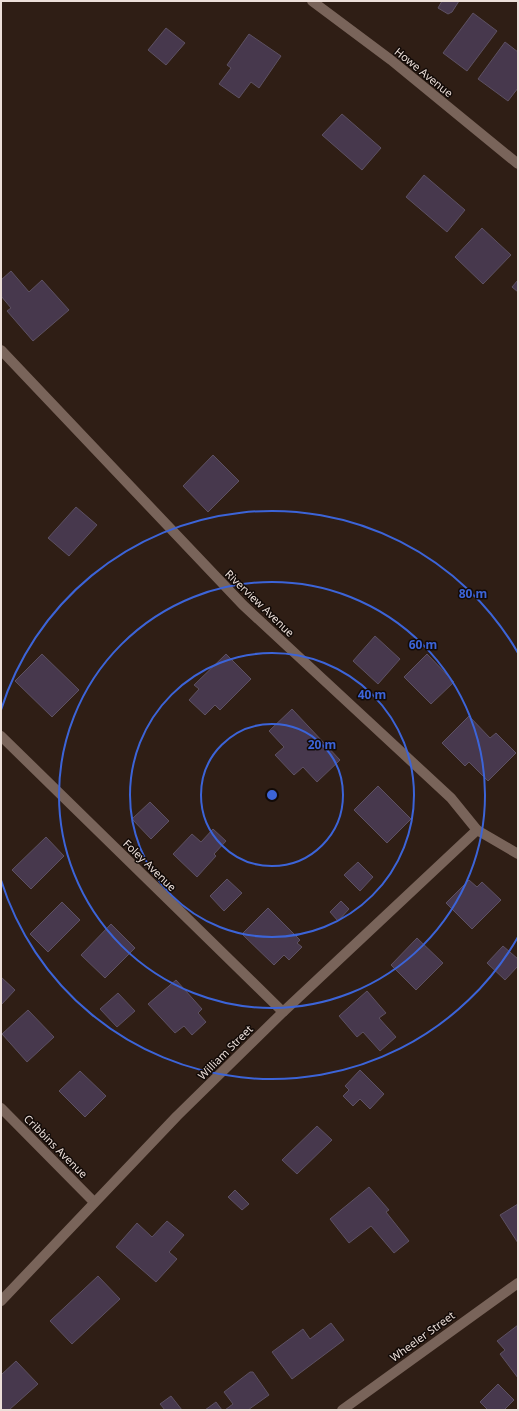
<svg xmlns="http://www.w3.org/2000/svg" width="519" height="1411" viewBox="0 0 519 1411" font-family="'Noto Sans',sans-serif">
<rect width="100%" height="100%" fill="#2f1e15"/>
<g fill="#47384d" stroke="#5d5162">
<polygon points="442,1 459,1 452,12 448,14 438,8"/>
<polygon points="473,13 497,31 467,71 443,53"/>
<polygon points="166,28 185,43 166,65 148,50"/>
<polygon points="249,34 281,56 259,88 251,82 239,98 219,84 231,68 227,65"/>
<polygon points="505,42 518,52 518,88 508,101 478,79"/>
<polygon points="342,114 381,148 362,170 322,135"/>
<polygon points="424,175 465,210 447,232 406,197"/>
<polygon points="482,228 511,255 483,284 455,257"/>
<polygon points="11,271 29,292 42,280 69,310 33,341 7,311 11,308 1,296 1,280"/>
<polygon points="518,280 518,292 512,287"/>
<polygon points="213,455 239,481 208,512 183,486"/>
<polygon points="76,507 97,525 69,556 48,538"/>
<polygon points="375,636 400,659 378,684 353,661"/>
<polygon points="42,654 79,690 52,717 15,681"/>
<polygon points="226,654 251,679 220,710 215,705 205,715 189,700 199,689 194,685"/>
<polygon points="427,654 454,682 431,704 404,677"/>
<polygon points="292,709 340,760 317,782 303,767 294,775 275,755 284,747 269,731"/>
<polygon points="469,716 490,738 496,733 516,753 488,781 469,762 465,766 442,743"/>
<polygon points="378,786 411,819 387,843 354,810"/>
<polygon points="150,802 169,821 151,839 132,819"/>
<polygon points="213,829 226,841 214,854 216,856 197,877 173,854 192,834 201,842"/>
<polygon points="46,837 64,856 31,889 12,870"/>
<polygon points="358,862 373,877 360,891 344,875"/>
<polygon points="227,879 242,893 224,911 210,896"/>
<polygon points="469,880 477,887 482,882 501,900 472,929 446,903"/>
<polygon points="341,901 349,909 338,921 330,912"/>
<polygon points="62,902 80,920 48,952 30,934"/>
<polygon points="268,908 300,940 297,943 302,947 289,960 284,955 274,965 242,934"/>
<polygon points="111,924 135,948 105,978 81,955"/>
<polygon points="417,938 443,963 416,990 391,965"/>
<polygon points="503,946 518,959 518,966 505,980 487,963"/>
<polygon points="1,977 15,990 1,1005"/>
<polygon points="176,980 202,1009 198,1013 206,1022 192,1035 184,1026 175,1033 148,1004"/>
<polygon points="367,991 386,1013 379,1018 396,1037 380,1051 363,1032 357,1037 339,1016"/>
<polygon points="118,993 135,1011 117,1027 100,1009"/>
<polygon points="28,1010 54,1037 27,1062 2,1034"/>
<polygon points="360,1070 384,1094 370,1109 360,1099 353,1106 343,1096 349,1090 345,1086"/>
<polygon points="80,1071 106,1096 85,1117 59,1091"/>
<polygon points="317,1126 332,1140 297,1174 282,1160"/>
<polygon points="369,1187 389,1210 386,1212 409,1241 394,1253 371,1226 349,1243 330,1219"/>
<polygon points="235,1190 249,1204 242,1210 228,1197"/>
<polygon points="518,1204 518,1243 500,1215"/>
<polygon points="167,1221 184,1235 169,1252 177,1259 156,1282 116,1247 137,1223 152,1237"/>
<polygon points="98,1276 120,1299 72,1344 50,1321"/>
<polygon points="331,1323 344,1340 292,1379 272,1352 303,1329 310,1339"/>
<polygon points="518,1325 518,1378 500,1354 505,1350 497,1341"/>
<polygon points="16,1361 38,1384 9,1410 1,1410 1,1375"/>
<polygon points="250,1372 253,1372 269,1395 248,1410 225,1410 233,1404 224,1392"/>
<polygon points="498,1384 514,1400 504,1410 488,1410 480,1402"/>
<polygon points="171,1396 182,1410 165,1410 160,1404"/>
<polygon points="216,1402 222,1410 205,1410"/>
</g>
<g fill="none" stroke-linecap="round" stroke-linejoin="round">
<g stroke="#79645a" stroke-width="10">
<polyline points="1,350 243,605 451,798 477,830 518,854"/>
<polyline points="1,736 283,1012"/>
<polyline points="1,1108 94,1202"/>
<polyline points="1,1301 177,1116 283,1012 477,830"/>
<polyline points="342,1410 518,1283"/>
</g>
<polyline stroke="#79645a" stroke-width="10" points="312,1 391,60 518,164"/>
</g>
<g fill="none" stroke="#3c64d8" stroke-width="2">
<circle cx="272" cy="795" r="71"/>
<circle cx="272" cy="795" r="142"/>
<circle cx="272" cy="795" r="213"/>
<path d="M518 937A284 284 0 0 1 1 880M1 710A284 284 0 0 1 518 653"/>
</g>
<g text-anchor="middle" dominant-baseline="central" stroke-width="3" stroke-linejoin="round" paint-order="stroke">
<g font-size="11" fill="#ecdfd9" stroke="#120a07">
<text transform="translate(424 72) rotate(39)">Howe Avenue</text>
<text transform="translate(260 603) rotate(44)">Riverview Avenue</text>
<text transform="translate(150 865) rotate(44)">Foley Avenue</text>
<text transform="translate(225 1052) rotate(-45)">William Street</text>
<text transform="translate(56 1146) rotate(45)">Cribbins Avenue</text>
<text transform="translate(422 1336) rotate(-36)">Wheeler Street</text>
</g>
</g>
<circle cx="272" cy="795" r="6" fill="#3c64d8" stroke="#120a07" stroke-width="2"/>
<g font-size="12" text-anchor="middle" font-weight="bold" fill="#3c64d8" stroke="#120a07" stroke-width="3" stroke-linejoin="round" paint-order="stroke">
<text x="473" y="598">80 m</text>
<text x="423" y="649">60 m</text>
<text x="372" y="699">40 m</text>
<text x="322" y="749">20 m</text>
</g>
<rect width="519" height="1411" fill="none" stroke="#ecdfd9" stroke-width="4"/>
</svg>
